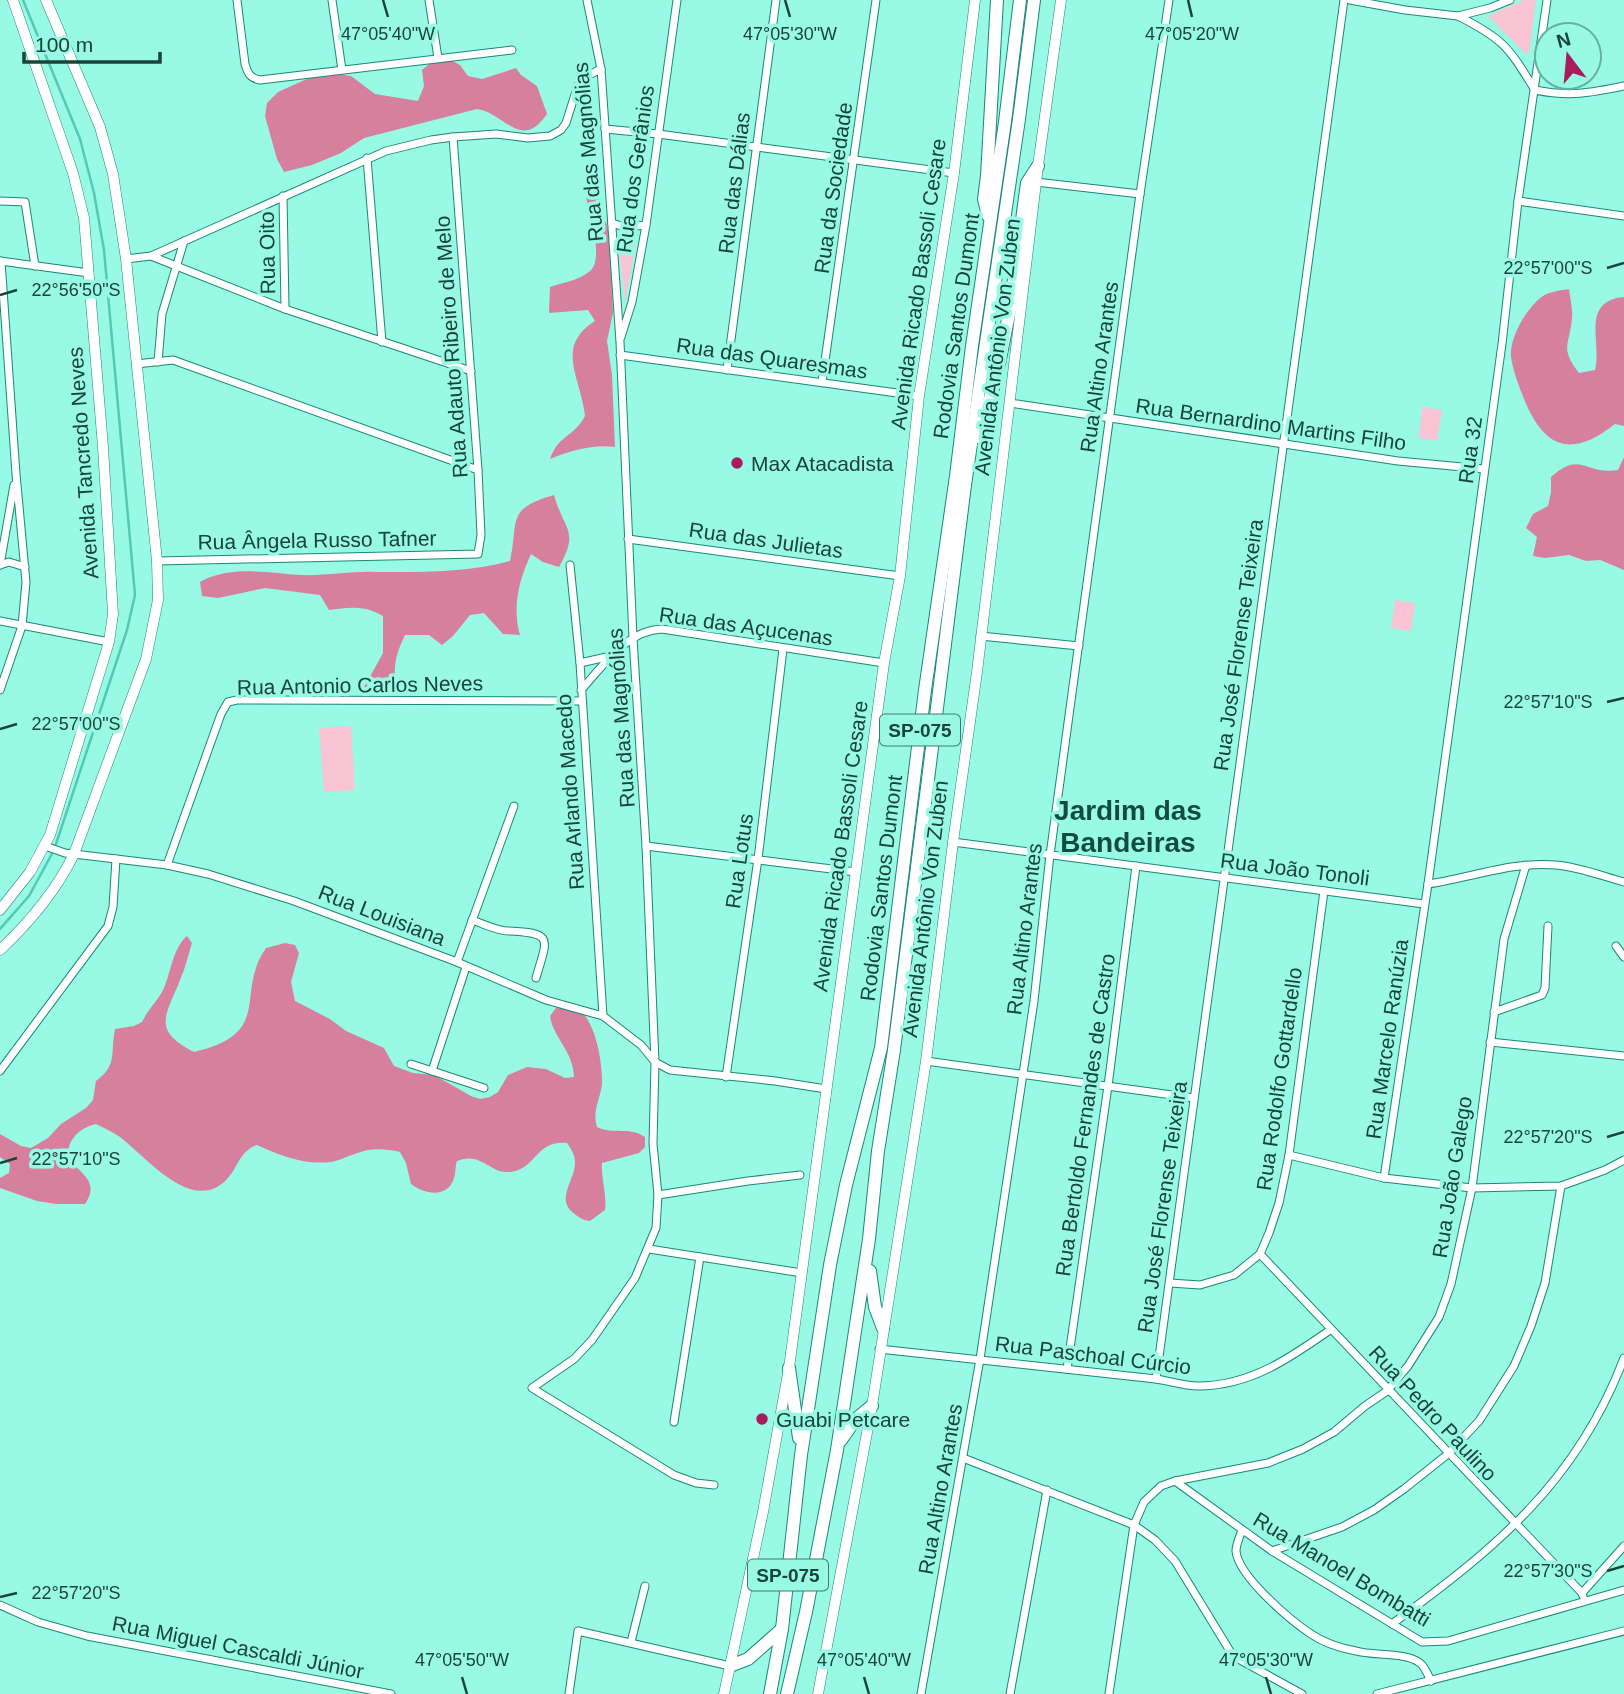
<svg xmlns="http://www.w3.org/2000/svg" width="1624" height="1694" viewBox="0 0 1624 1694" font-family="Arial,sans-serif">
<rect width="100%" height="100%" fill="#98fae5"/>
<g fill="#f9c4d4">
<polygon points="1524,0 1536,0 1529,54 1523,51 1488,16"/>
<polygon points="618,243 636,244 625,302"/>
<polygon points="1422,407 1442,410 1437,441 1419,438"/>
<polygon points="1395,600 1415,603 1411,631 1391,628"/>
<polygon points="351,726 355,790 324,792 319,728"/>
</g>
<g fill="#d6809d">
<path d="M447,58L460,65L468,76L482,79L516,68L521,75L537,86L547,114C521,152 505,113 477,109L364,138L341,153L312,165L284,172L277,159L265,116L267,103L278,92L309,78L338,74L351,76L375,94L418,101L424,86L422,70L433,61Z"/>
<path d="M595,186L609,233L613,313L607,341L612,375L615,447C595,444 568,451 550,459C558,435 573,438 585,416C581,377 554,347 595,321L588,310L549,313L550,287C562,283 580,280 590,271C604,260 590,213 586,197Z"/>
<path d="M1569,289C1570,298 1573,309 1572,318C1570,345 1559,347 1579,373L1595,370C1602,343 1580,301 1624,297V426L1615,424C1571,459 1544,448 1524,399C1519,386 1513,371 1511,357C1509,338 1527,307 1543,296C1549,292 1561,290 1569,289Z"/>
<path d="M1624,457V570L1600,560L1586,561L1569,555L1545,558L1533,556L1537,537L1526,528L1533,514L1548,506L1551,492V477C1581,450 1584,475 1618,470Z"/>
<path d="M554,495C564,531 580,530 559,567L543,562L531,554C519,580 512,607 520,635L503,634L484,613L470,615L453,636L442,645L429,635H405C396,654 392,667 397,689L362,691L383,653V616C366,605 348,607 329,610L320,595L265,588L218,598L202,596L200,582C230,565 268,573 301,575C325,576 352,571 376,572C422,572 466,573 510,561C519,521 505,509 554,495Z"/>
<path d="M187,936L192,943C188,956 185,969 180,980C166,1016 151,1030 194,1052C275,1033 234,994 266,948L285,943L295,945L299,953L291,982L295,1001L330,1019L346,1031L384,1048L394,1066L413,1073L434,1075L471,1096L480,1099L490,1097L498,1092L508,1075L527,1067L546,1069L565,1078L574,1077C573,1050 553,1038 550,1016L556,1008C561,1008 568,1005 572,1006C595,1012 603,1064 602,1084C600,1101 592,1110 597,1127C613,1135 630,1126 645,1137V1147L639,1153L602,1163C601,1179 607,1194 605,1210L590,1221C581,1220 577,1216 571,1211C557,1198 575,1179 575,1163C575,1155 572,1150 567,1143C535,1140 537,1169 510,1172C489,1174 482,1151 457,1161C455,1166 456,1173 454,1178C448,1199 424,1194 411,1184L406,1163L400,1152C382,1148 369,1148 352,1155C345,1157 338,1161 331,1162C304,1165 281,1156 257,1145C236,1152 238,1176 217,1187C184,1205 144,1155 120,1137C113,1132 104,1128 96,1124C79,1128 69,1138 67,1156C79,1174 101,1180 85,1204H56L37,1201L0,1188V1178L9,1173L10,1164L0,1157V1134L21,1146L31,1148L48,1138L61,1124L86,1108L93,1100L96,1081C118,1065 110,1053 115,1029L134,1026L142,1022C148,1009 158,1001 164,988C171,971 173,948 187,936Z"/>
</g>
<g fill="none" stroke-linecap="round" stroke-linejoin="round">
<polyline stroke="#53c9b3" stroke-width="2.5" points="0,929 29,896 54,850 127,630 135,595 104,250 94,193 80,139 23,0"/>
<g stroke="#188877" stroke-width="9">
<g id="street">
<path d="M237,0L245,64C248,74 250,78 260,80L512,50"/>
<polyline points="332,0 342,70"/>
<polyline points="429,0 438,58"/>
<polyline points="587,0 601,69 620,342 633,638 646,846 655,1062 653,1144 658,1195 656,1228 635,1278 592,1340 574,1359 532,1388 674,1475 696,1483 714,1485"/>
<polyline points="1350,0 1405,10 1458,16"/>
<path d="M1510,0L1490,8L1458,16C1504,39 1509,48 1535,90C1569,97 1591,93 1624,86"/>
<polyline points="605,129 658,134 954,173"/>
<polyline points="367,158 382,342"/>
<polyline points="1036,182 1140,194"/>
<polyline points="283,196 285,309"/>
<polyline points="0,201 25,202 35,266"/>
<polyline points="1518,201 1624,216"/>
<polyline points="612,223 624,227 646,225"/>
<polyline points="151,256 285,309 471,371"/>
<polyline points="126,259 151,256 386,151 431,140 453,137 496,134 528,138 550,136 561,130 566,123 578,85 583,78 601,69"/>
<polyline points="0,261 89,273"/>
<polyline points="621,337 632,302 646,225 677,0"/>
<polyline points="620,355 919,396"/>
<polyline points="158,362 162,314 184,241"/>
<polyline points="136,364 173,360 478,470"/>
<polyline points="727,370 776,0"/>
<polyline points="822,382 876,0"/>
<polyline points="1010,403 1398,461 1484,469"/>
<polyline points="628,539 900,576"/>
<polyline points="157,561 478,554 481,535 478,470 453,137"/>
<polyline points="0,565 14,485"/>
<polyline points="0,565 9,562 25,567"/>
<polyline points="570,565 580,663 603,1016"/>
<polyline points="0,621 109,642"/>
<polyline points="980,636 1079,646"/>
<polyline points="580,663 611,656"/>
<polyline points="0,690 22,626 26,582 16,474 1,261"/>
<path d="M581,690C603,666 627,630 662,629L884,663"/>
<polyline points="953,842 1424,904"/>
<polyline points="45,846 65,853 167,865 208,874 294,901 457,962 546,1000 603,1016 641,1045 655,1062 670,1070 775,1081 826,1089"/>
<polyline points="646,846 856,872"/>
<polyline points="167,865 221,714 228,702 237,700 581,701"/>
<path d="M1428,884C1470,878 1513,861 1556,865C1579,867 1602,876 1624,882"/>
<path d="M472,920C484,924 497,931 509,931C555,933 547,939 536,978"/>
<polyline points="1616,946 1624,957"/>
<polyline points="457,962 514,806"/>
<polyline points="1494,1012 1542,995 1545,988 1548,926"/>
<polyline points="1490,1042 1624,1056"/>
<polyline points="926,1061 1194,1098"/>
<polyline points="411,1064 484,1088"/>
<polyline points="0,1071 108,926 113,907 116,859"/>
<polyline points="432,1071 466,967"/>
<polyline points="726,1077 758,859 783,649"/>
<polyline points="1289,1155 1384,1178 1472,1188 1561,1186 1605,1170 1624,1160"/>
<polyline points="1384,1178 1428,884 1502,344 1518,201 1547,0"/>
<polyline points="658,1195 748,1181 800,1175"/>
<polyline points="649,1249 802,1273"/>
<polyline points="1260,1254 1582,1593"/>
<polyline points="1170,1283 1200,1285 1234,1275 1260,1254 1269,1233 1279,1203 1289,1155 1324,891"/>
<path d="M879,1349L1156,1379C1169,1381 1185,1386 1198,1386C1250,1386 1290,1358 1330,1330"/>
<polyline points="1067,1369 1108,1086 1136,866"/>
<polyline points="1156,1379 1344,0"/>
<polyline points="674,1422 700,1257"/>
<polyline points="963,1458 1134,1525 1155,1540 1175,1561 1233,1656 1302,1694"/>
<polyline points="1175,1481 1272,1551 1422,1642 1448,1641 1624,1590"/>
<path d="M1242,1530C1240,1536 1236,1544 1236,1551C1238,1576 1290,1620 1311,1634C1324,1643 1340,1648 1356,1651C1373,1656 1406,1652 1420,1663C1425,1667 1428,1675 1431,1681"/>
<polyline points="1272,1551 1342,1527 1374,1510 1404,1489 1448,1454 1479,1421 1514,1366 1531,1326 1545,1283 1561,1186"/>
<polyline points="1583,1596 1582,1593 1624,1546"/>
<polyline points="0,1605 38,1622 87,1636 391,1694"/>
<path d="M1392,1624C1496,1548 1577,1482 1624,1358"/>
<polyline points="631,1642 645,1586"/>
<polyline points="569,1694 578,1631 730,1666"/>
<polyline points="921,1694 980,1359 1034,1001 1050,855 1140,194 1169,0"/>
<polyline points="1010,1694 1047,1490"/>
<polyline points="1109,1694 1134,1525 1144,1502 1161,1486 1175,1481 1268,1463 1303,1449 1334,1432 1365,1406 1387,1391 1408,1366 1439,1317 1451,1284 1472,1188 1504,939 1526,865"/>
<polyline points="1377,1694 1624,1631"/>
</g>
</g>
<g stroke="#188877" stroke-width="11">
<g id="secondary">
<polyline points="0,910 30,872 50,835 109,642 113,614 103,447 84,218 73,173 13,0"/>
<path d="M0,950C31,921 56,891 74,854L146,659L158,600L157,561L126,259L113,174L100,127L46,0"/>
<polyline points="724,1694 763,1512 789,1368 884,663 900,576 919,396 954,173 975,0"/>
<polyline points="818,1694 872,1406 926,1061 953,842 977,672 1038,166 1061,0"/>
</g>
</g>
<g stroke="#188877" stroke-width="14">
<g id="highway">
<polyline points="988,216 984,199 987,176 997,0"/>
<polyline points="979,437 997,374 1010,309 1027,183 1038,166"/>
<polyline points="870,1271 875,1307 883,1328"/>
<polyline points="789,1368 799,1438"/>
<polyline points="841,1440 855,1420 872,1406"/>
<polyline points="730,1666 748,1659 782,1629"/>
<polyline points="770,1694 782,1629 801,1455 830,1265 846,1185 881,1048 925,690 956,476 972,346 1005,122 1020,0"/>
<polyline points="787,1694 806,1612 837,1450 869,1239 878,1151 894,1050 965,485 1019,119 1034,0"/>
</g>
</g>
<use href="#street" stroke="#fff" stroke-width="7"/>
<use href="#secondary" stroke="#fff" stroke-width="10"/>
<use href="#highway" stroke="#fff" stroke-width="12"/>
</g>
<path fill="none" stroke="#19433b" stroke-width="2.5" d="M383,0L388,17M785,0L790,17M1188,0L1192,17M1607,268L1624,263M0,295L17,290M1607,702L1624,698M0,729L17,724M1607,1137L1624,1132M0,1163L17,1158M1607,1571L1624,1566M0,1597L17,1593M462,1677L467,1694M864,1677L869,1694M1266,1677L1271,1694"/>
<g fill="#a81c5d" stroke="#98fae5" stroke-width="2.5">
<circle cx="737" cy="463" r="7"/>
<circle cx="762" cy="1419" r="7"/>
</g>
<g text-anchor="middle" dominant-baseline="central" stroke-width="7" stroke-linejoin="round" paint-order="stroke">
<g fill="#98fae5" stroke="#3f7a6e" stroke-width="2">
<rect x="880" y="714.5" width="80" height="31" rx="5"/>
<rect x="748" y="1559.5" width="80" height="31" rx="5"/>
</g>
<g font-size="19" font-weight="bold" fill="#19433b">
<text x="920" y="730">SP-075</text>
<text x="788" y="1575">SP-075</text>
</g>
<g font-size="21" fill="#19433b" stroke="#98fae5">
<text transform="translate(588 152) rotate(-95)">Rua das Magnólias</text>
<text transform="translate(635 169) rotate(-82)">Rua dos Gerânios</text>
<text transform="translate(734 183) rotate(-83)">Rua das Dálias</text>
<text transform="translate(833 188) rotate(-82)">Rua da Sociedade</text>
<text transform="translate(267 253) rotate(-91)">Rua Oito</text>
<text transform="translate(918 284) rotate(-82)">Avenida Ricado Bassoli Cesare</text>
<text transform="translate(956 326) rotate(-82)">Rodovia Santos Dumont</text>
<text transform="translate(451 347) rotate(-94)">Rua Adauto Ribeiro de Melo</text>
<text transform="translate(997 347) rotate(-83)">Avenida Antônio Von Zuben</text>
<text transform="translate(772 358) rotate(8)">Rua das Quaresmas</text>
<text transform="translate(1099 367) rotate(-82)">Rua Altino Arantes</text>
<text transform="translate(1271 424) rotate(8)">Rua Bernardino Martins Filho</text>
<text transform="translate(1470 450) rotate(-82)">Rua 32</text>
<text transform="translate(83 463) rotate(-94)">Avenida Tancredo Neves</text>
<text transform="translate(317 540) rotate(-1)">Rua Ângela Russo Tafner</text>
<text transform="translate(766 540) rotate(8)">Rua das Julietas</text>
<text transform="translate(746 626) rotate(8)">Rua das Açucenas</text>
<text transform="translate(1238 645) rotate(-82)">Rua José Florense Teixeira</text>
<text transform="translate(360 685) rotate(-1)">Rua Antonio Carlos Neves</text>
<text transform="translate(621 718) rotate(-94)">Rua das Magnólias</text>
<text transform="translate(570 792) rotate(-94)">Rua Arlando Macedo</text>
<text transform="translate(840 846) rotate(-82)">Avenida Ricado Bassoli Cesare</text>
<text transform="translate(739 861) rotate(-82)">Rua Lotus</text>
<text transform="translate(1295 869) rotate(7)">Rua João Tonoli</text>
<text transform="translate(881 888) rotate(-83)">Rodovia Santos Dumont</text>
<text transform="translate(925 909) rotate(-83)">Avenida Antônio Von Zuben</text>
<text transform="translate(382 915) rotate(21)">Rua Louisiana</text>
<text transform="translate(1024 929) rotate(-83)">Rua Altino Arantes</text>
<text transform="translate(1387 1039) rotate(-82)">Rua Marcelo Ranúzia</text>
<text transform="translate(1279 1079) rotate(-82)">Rua Rodolfo Gottardello</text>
<text transform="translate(1085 1115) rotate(-82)">Rua Bertoldo Fernandes de Castro</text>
<text transform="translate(1452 1177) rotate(-81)">Rua João Galego</text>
<text transform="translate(1162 1207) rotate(-82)">Rua José Florense Teixeira</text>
<text transform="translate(1093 1355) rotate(7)">Rua Paschoal Cúrcio</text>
<text transform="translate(1433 1413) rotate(47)">Rua Pedro Paulino</text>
<text transform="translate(940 1489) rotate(-80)">Rua Altino Arantes</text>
<text transform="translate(1342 1569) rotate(31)">Rua Manoel Bombatti</text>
<text transform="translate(238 1647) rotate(11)">Rua Miguel Cascaldi Júnior</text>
</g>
<g font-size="21" fill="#19433b" stroke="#98fae5" text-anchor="start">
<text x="751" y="463">Max Atacadista</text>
<text x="776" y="1419">Guabi Petcare</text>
</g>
<g font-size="28" font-weight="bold" fill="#144b41" stroke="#98fae5">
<text x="1128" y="810">Jardim das<tspan x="1128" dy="32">Bandeiras</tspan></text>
</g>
</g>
<g font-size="18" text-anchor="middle" fill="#19433b" stroke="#98fae5" stroke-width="7" stroke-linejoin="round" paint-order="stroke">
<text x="388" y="40">47°05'40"W</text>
<text x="790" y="40">47°05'30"W</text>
<text x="1192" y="40">47°05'20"W</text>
<text x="1548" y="274">22°57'00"S</text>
<text x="76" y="296">22°56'50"S</text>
<text x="1548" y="708">22°57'10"S</text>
<text x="76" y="730">22°57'00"S</text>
<text x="1548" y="1143">22°57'20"S</text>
<text x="76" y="1165">22°57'10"S</text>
<text x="1548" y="1577">22°57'30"S</text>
<text x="76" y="1599">22°57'20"S</text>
<text x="462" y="1666">47°05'50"W</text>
<text x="864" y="1666">47°05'40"W</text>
<text x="1266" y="1666">47°05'30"W</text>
</g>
<g transform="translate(1568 56) rotate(344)"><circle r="33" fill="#98fae5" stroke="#65b1a1" stroke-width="2"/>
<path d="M0-5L12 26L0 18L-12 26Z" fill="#a81c5d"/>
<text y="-10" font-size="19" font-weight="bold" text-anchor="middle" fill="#19433b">N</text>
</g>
<path d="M24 52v10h136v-10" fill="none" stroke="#19433b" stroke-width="3.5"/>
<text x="35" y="52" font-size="21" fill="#19433b" stroke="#98fae5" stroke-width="5" paint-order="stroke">100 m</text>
</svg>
